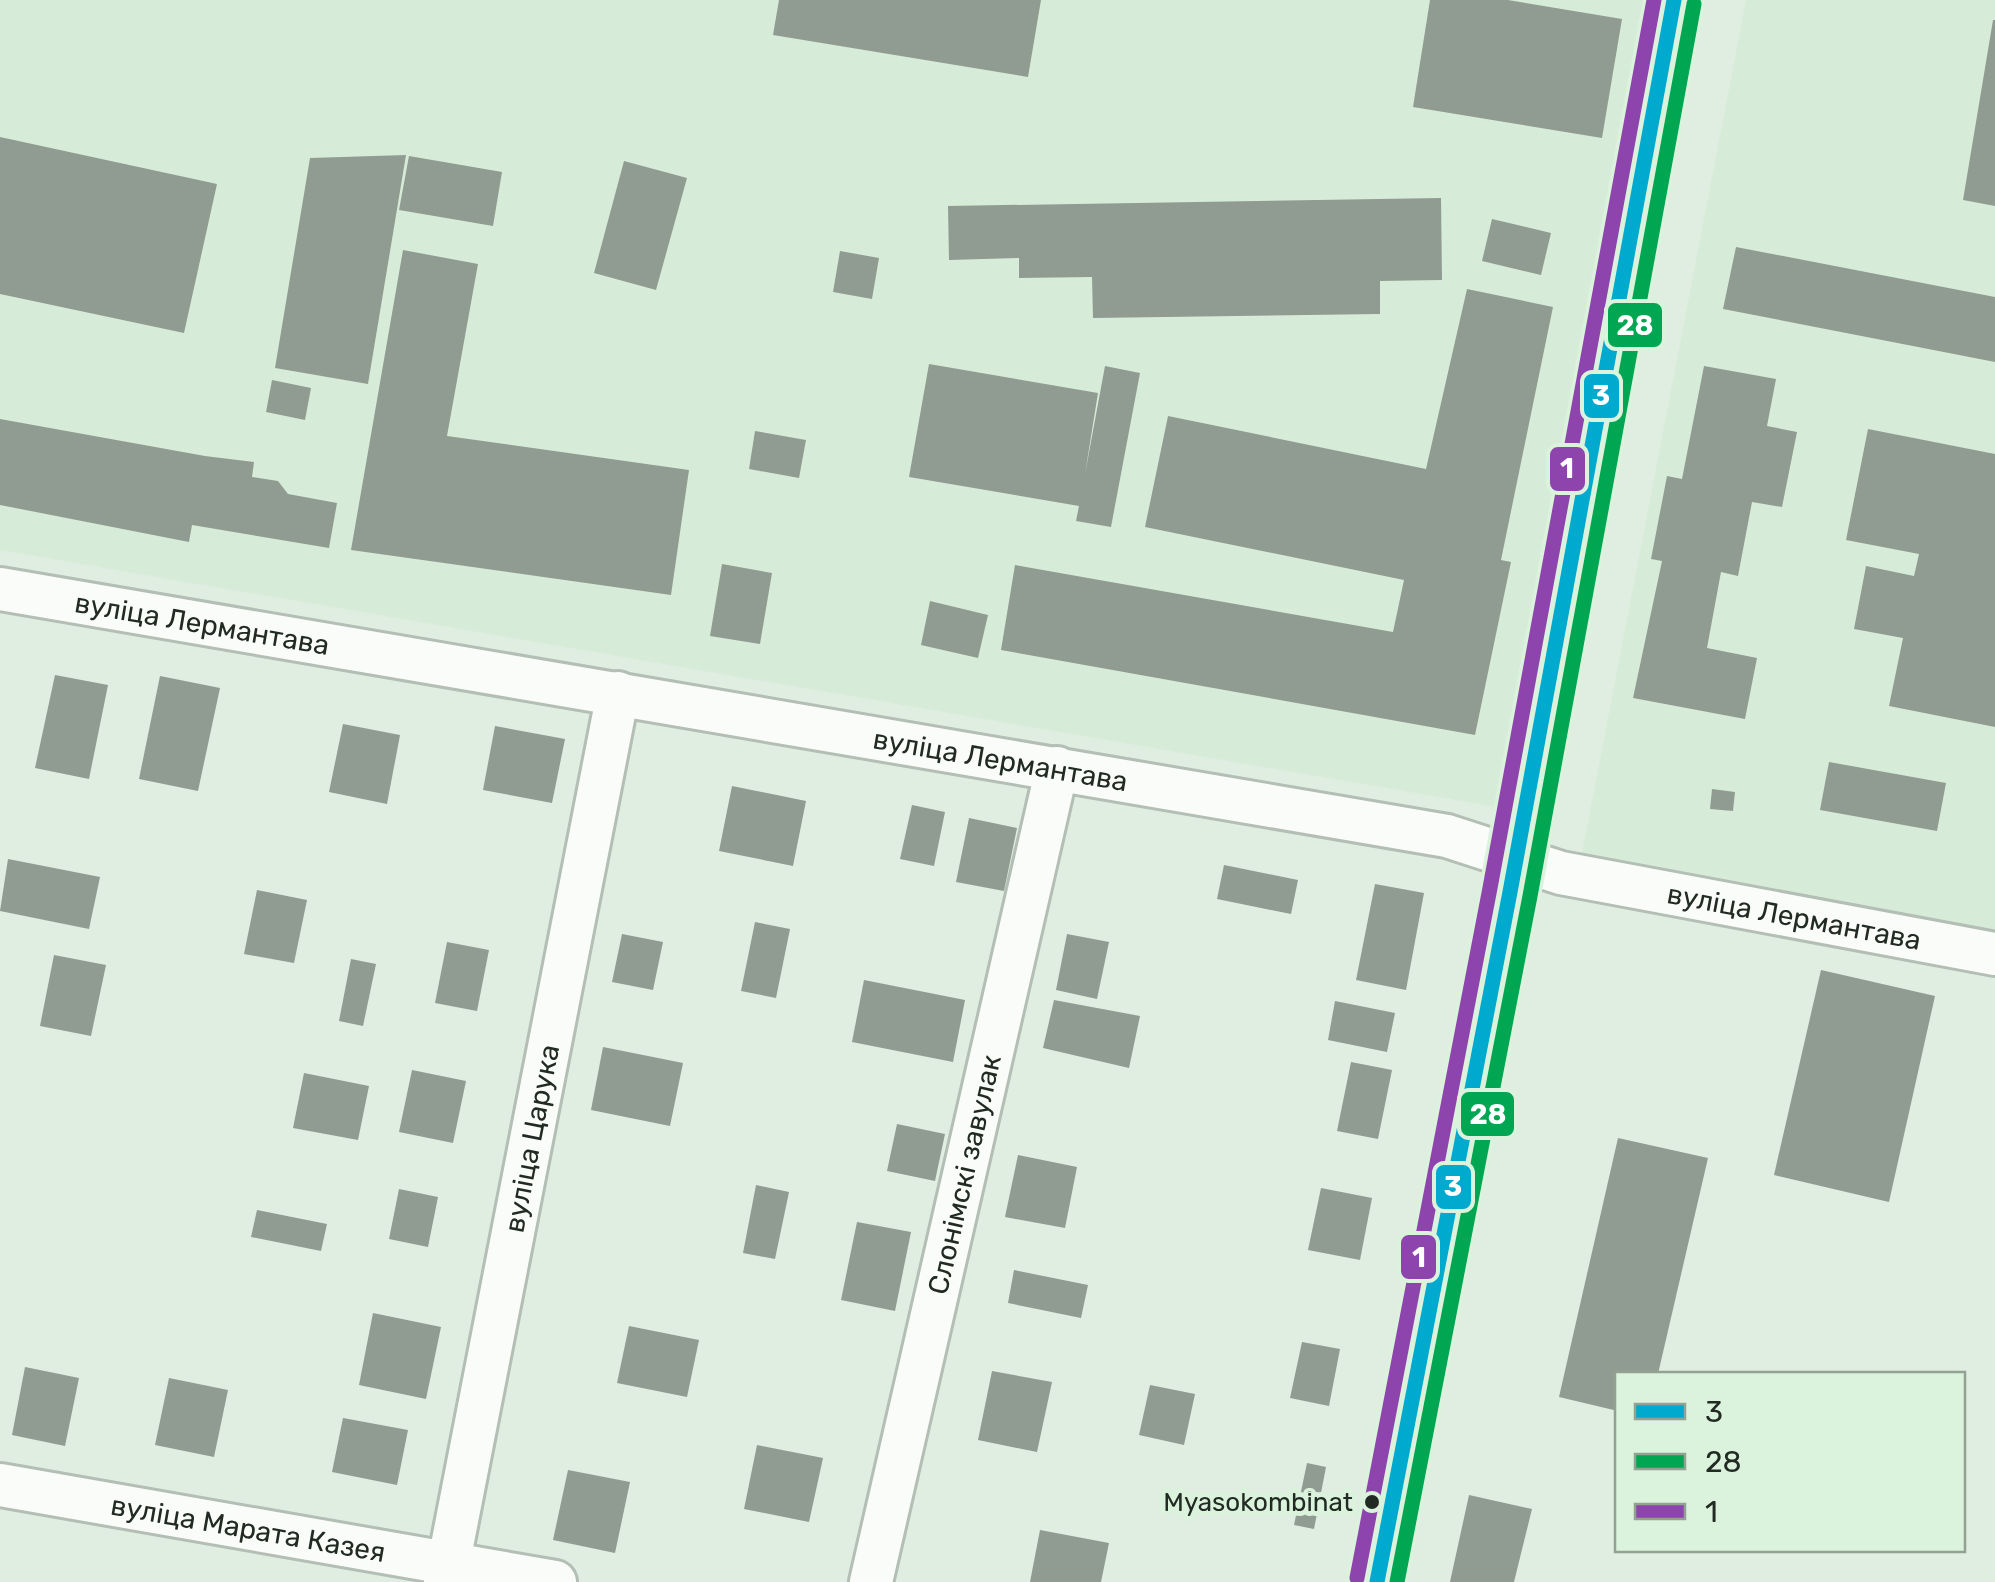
<svg xmlns="http://www.w3.org/2000/svg" width="1995" height="1582" viewBox="0 0 1995 1582" font-family="Rubik,sans-serif">
<rect width="100%" height="100%" fill="#e0ede1"/>
<g fill="#d7ecd8">
<polygon points="0,0 1655,0 1508,809 0,550"/>
<polygon points="1746,0 1995,0 1995,932 1581,858"/>
</g>
<g fill="#909c91">
<polygon points="779,0 1041,0 1028,77 773,35"/>
<polygon points="1430,0 1508,0 1622,19 1602,138 1413,107"/>
<polygon points="1993,20 1995,20 1995,206 1963,200"/>
<polygon points="0,137 217,184 184,333 0,294"/>
<polygon points="406,155 368,384 275,368 310,158"/>
<polygon points="409,156 502,172 493,226 399,210"/>
<polygon points="624,161 687,178 656,290 594,273"/>
<polygon points="1441,198 1442,280 1380,281 1380,314 1093,318 1092,277 1019,278 1019,258 949,260 948,206"/>
<polygon points="1492,219 1551,233 1541,275 1482,261"/>
<polygon points="1736,247 1995,297 1995,362 1723,309"/>
<polygon points="403,250 478,264 447,436 689,470 671,595 351,550"/>
<polygon points="840,251 879,258 872,299 833,292"/>
<polygon points="1467,289 1553,307 1501,560 1511,562 1475,735 1001,650 1015,565 1393,632 1404,580 1145,527 1168,416 1426,469"/>
<polygon points="929,364 1098,393 1085,474 1105,366 1140,373 1111,527 1076,521 1079,506 909,477"/>
<polygon points="1704,366 1776,379 1767,426 1797,432 1782,507 1752,502 1738,576 1721,572 1707,648 1757,658 1745,719 1633,698 1662,561 1651,559 1667,476 1682,479"/>
<polygon points="272,380 311,388 305,420 266,412"/>
<polygon points="0,419 205,456 254,462 252,477 278,481 288,494 337,503 329,548 192,525 189,542 0,505"/>
<polygon points="1868,429 1995,454 1995,727 1889,706 1903,638 1854,629 1866,566 1914,576 1919,554 1846,540"/>
<polygon points="755,431 806,440 799,478 749,469"/>
<polygon points="722,564 772,573 760,644 710,636"/>
<polygon points="930,601 988,615 978,658 921,645"/>
<polygon points="55,675 108,685 89,779 35,768"/>
<polygon points="160,676 220,688 198,791 139,779"/>
<polygon points="343,724 400,735 387,804 329,792"/>
<polygon points="495,726 565,739 552,803 483,790"/>
<polygon points="1829,762 1946,783 1937,831 1820,810"/>
<polygon points="732,786 806,801 793,866 719,851"/>
<polygon points="1712,789 1735,792 1733,811 1710,809"/>
<polygon points="912,805 945,812 934,866 900,859"/>
<polygon points="969,818 1017,828 1004,891 956,882"/>
<polygon points="8,859 100,877 89,929 0,911"/>
<polygon points="1224,865 1298,880 1291,914 1217,899"/>
<polygon points="1375,884 1424,893 1406,990 1356,980"/>
<polygon points="257,890 307,900 294,963 244,954"/>
<polygon points="755,922 790,929 776,998 741,991"/>
<polygon points="622,934 663,942 653,990 612,982"/>
<polygon points="1067,934 1109,942 1097,999 1056,990"/>
<polygon points="447,942 489,950 477,1011 435,1003"/>
<polygon points="54,955 106,965 91,1036 40,1026"/>
<polygon points="351,959 376,964 363,1026 339,1021"/>
<polygon points="1821,970 1935,996 1889,1202 1774,1175"/>
<polygon points="864,980 965,1000 953,1062 852,1042"/>
<polygon points="1054,1000 1140,1016 1129,1068 1043,1048"/>
<polygon points="1335,1001 1395,1013 1387,1052 1328,1040"/>
<polygon points="603,1047 683,1063 670,1126 591,1110"/>
<polygon points="1351,1062 1392,1070 1378,1139 1337,1131"/>
<polygon points="412,1070 466,1081 453,1143 399,1132"/>
<polygon points="304,1073 369,1086 358,1140 293,1128"/>
<polygon points="897,1124 945,1134 935,1181 887,1171"/>
<polygon points="1618,1138 1708,1158 1658,1374 1618,1374 1618,1411 1559,1397"/>
<polygon points="1018,1155 1077,1167 1065,1228 1005,1217"/>
<polygon points="756,1185 789,1192 775,1259 743,1253"/>
<polygon points="1321,1188 1372,1198 1360,1260 1308,1250"/>
<polygon points="399,1189 438,1197 428,1247 389,1239"/>
<polygon points="257,1210 327,1224 321,1251 251,1237"/>
<polygon points="857,1222 911,1232 895,1311 841,1300"/>
<polygon points="1014,1270 1088,1285 1081,1318 1008,1303"/>
<polygon points="373,1313 441,1327 426,1399 359,1385"/>
<polygon points="629,1326 699,1340 687,1397 617,1383"/>
<polygon points="1302,1342 1340,1349 1329,1406 1290,1398"/>
<polygon points="25,1367 79,1378 65,1446 12,1435"/>
<polygon points="992,1371 1052,1382 1037,1452 978,1440"/>
<polygon points="169,1378 228,1390 214,1457 155,1445"/>
<polygon points="1150,1385 1195,1394 1184,1445 1139,1435"/>
<polygon points="343,1418 408,1430 397,1485 332,1472"/>
<polygon points="757,1445 823,1458 809,1522 744,1509"/>
<polygon points="1307,1463 1326,1467 1314,1529 1294,1525"/>
<polygon points="568,1470 630,1482 615,1553 553,1540"/>
<polygon points="1469,1495 1532,1509 1514,1582 1450,1582"/>
<polygon points="1040,1530 1109,1543 1101,1582 1030,1582"/>
</g>
<g fill="none" stroke-linecap="round" stroke-linejoin="round">
<g stroke="#b3beb4" stroke-width="48">
<g id="minor">
<path id="s1" d="M0,589L1447,836L1561,873L1995,954"/>
<path id="s2" d="M0,1485L555,1582"/>
<path id="s3" d="M445,1582L618,693"/>
<path id="s4" d="M871,1582L1057,768"/>
</g>
</g>
<g stroke="#b3beb4" stroke-width="58">
<polyline id="major" points="1377,1582 1510,892 1674,0"/>
</g>
<use href="#minor" stroke="#fafcfa" stroke-width="42"/>
<use href="#major" stroke="#fafcfa" stroke-width="52"/>
<g stroke="#dbf2dc" stroke-width="22">
<polyline id="bus-1" points="1377,1582 1510,892 1674,0"/>
</g>
<g stroke="#dbf2dc" stroke-width="22">
<polyline id="bus-2" points="1397,1582 1530,896 1694,4"/>
</g>
<g stroke="#dbf2dc" stroke-width="22">
<polyline id="bus-3" points="1357,1578 1490,888 1654,0"/>
</g>
<use href="#bus-1" stroke="#00a9ce" stroke-width="15"/>
<use href="#bus-2" stroke="#00a651" stroke-width="15"/>
<use href="#bus-3" stroke="#8e44ad" stroke-width="15"/>
</g>
<circle fill="#222b23" stroke="#dbf2dc" stroke-width="4" cx="1372" cy="1502" r="9"/>
<g text-anchor="middle" dominant-baseline="central" stroke-width="10" stroke-linejoin="round" paint-order="stroke">
<g font-size="26" fill="#222b23" stroke="#dbf2dc" text-anchor="end">
<text x="1353" y="1502">Myasokombinat</text>
</g>
<g font-size="28" fill="#222b23" stroke="#dbf2dc">
<text stroke="none"><textPath href="#s1" startOffset="205">вуліца Лермантава</textPath></text>
<text stroke="none"><textPath href="#s1" startOffset="1015">вуліца Лермантава</textPath></text>
<text stroke="none"><textPath href="#s1" startOffset="1825">вуліца Лермантава</textPath></text>
<text stroke="none"><textPath href="#s3" startOffset="452">вуліца Царука</textPath></text>
<text stroke="none"><textPath href="#s4" startOffset="418">Слонімскі завулак</textPath></text>
<text stroke="none"><textPath href="#s2" startOffset="252">вуліца Марата Казея</textPath></text>
</g>
</g>
<g stroke="#dbf2dc" stroke-width="4">
<rect x="1606" y="301" width="58" height="48" rx="10" fill="#00a651"/>
<rect x="1582" y="372" width="39" height="48" rx="10" fill="#00a9ce"/>
<rect x="1548" y="445" width="39" height="48" rx="10" fill="#8e44ad"/>
<rect x="1459" y="1090" width="57" height="48" rx="10" fill="#00a651"/>
<rect x="1434" y="1163" width="39" height="48" rx="10" fill="#00a9ce"/>
<rect x="1399" y="1233" width="39" height="48" rx="10" fill="#8e44ad"/>
</g>
<g font-size="28" text-anchor="middle" font-weight="bold" fill="#fff">
<text x="1635" y="335">28</text>
<text x="1601" y="405">3</text>
<text x="1567" y="478">1</text>
<text x="1488" y="1124">28</text>
<text x="1453" y="1196">3</text>
<text x="1419" y="1267">1</text>
</g>
<rect x="1615" y="1372" width="350" height="180" fill="#dbf2dc" stroke="#91a292" stroke-width="2.5"/>
<rect x="1635" y="1404" width="50" height="15" fill="#00a9ce" stroke="#91a292" stroke-width="2.5"/>
<text x="1705" y="1422" font-size="30" fill="#222b23">3</text>
<rect x="1635" y="1454" width="50" height="15" fill="#00a651" stroke="#91a292" stroke-width="2.5"/>
<text x="1705" y="1472" font-size="30" fill="#222b23">28</text>
<rect x="1635" y="1504" width="50" height="15" fill="#8e44ad" stroke="#91a292" stroke-width="2.5"/>
<text x="1705" y="1522" font-size="30" fill="#222b23">1</text>
</svg>
